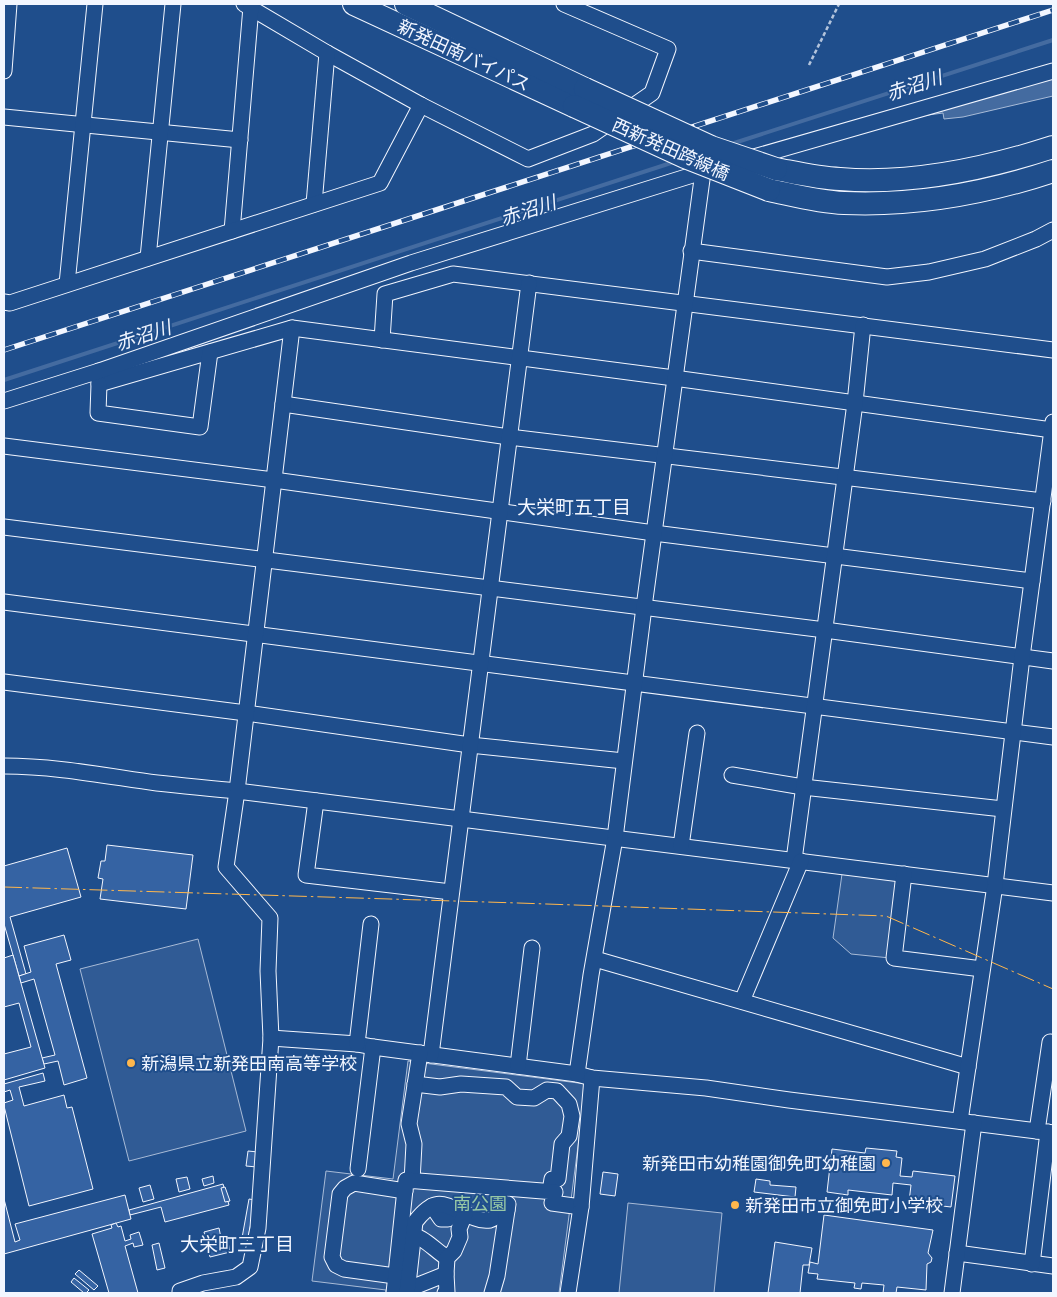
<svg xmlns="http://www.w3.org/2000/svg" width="1057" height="1297" viewBox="0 0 1057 1297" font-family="Quicksand,'Noto Sans JP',sans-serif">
<rect width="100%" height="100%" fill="#1f4e8c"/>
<g fill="#305b95" stroke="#a8bbd7">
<polygon points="842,874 899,880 890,958 851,954 833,938"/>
<polygon points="198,939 246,1131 129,1161 80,969"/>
<polygon points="408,1061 586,1084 559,1293 386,1293 386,1290 312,1281 326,1171 393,1179"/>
<polygon points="628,1203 722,1213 714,1293 619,1293"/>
</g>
<polygon fill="#446ba0" stroke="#a8bbd7" points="1053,71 1053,96 963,117 944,119 943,113 921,116"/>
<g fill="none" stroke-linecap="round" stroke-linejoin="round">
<g stroke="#446ba0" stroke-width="4">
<polyline points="731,144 1053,40"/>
<polyline points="4,380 674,162"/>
</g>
</g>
<g fill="#3563a3" stroke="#f2f6ff">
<polygon points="107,845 193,855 186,909 100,899 103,879 98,878 101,861 105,861"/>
<polygon points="67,848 81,897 10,917 26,974 19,976 4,924 4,866"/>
<polygon points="64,935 71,960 56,964 87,1078 64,1085 58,1061 44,1064 42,1058 55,1055 34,979 21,983 19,976 31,972 24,946"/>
<polygon points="13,955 45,1068 4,1080 4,1054 31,1047 19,1003 4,1007 4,958"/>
<polygon points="43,1073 45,1081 19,1087 24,1106 64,1095 67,1108 72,1107 93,1189 29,1206 4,1106 4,1103 13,1100 10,1090 4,1092 4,1084"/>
<polygon points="866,1148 897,1151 896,1157 902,1158 900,1176 912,1177 913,1171 955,1176 951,1207 909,1202 911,1185 893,1183 892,1195 848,1190 848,1195 827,1192 832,1149 865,1153"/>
<polygon points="248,1151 258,1152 257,1167 246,1166"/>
<polygon points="603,1172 618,1174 615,1196 600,1194"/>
<polygon points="213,1176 214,1183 204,1186 202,1179"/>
<polygon points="187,1177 190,1189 179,1192 176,1179"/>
<polygon points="756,1179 770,1181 770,1185 796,1187 795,1197 754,1192"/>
<polygon points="223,1184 229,1205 165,1222 161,1207 130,1215 129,1210"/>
<polygon points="150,1185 154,1199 143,1202 139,1188"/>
<polygon points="225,1187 230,1201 225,1202 221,1188"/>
<polygon points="125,1195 131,1219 4,1254 4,1199 15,1242 20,1240 15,1224"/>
<polygon points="249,1199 255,1200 248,1239 242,1238"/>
<polygon points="824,1215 933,1230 928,1253 932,1258 931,1262 927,1264 926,1290 897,1287 896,1293 883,1293 884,1285 862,1283 861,1289 854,1288 855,1283 817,1279 818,1274 808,1273 810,1262 818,1264"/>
<polygon points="116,1223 118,1227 121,1226 125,1241 131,1239 130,1235 139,1232 143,1245 134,1247 133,1243 125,1246 138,1293 109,1293 92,1234 112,1228 111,1225"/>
<polygon points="219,1228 222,1243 228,1242 230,1252 210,1257 204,1232"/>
<polygon points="775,1242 812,1248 809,1265 803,1265 800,1293 768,1293"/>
<polygon points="159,1243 165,1268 157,1270 152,1245"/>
<polygon points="79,1270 98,1286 94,1290 75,1274"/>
<polygon points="74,1278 89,1290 86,1293 84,1293 71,1282"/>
</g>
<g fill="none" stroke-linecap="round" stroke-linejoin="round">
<g stroke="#f2f6ff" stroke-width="17">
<g id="minor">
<polyline points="244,4 327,53 421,105 528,159 593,134 652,93 668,49 564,4"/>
<polyline points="4,71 9,4"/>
<polyline points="4,117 240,140"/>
<polyline points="747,159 1053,71"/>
<polyline points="314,204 327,53"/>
<polyline points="232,231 251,7"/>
<polyline points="691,251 887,277 929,272 985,259 1036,239 1053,230"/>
<polyline points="148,258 173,4"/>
<polyline points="67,284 95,4"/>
<polyline points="4,302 10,303 380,183 421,105"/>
<polyline points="382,340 385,294 453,274 1053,350"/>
<polyline points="99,371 99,384 292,328 674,378 1052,430"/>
<polyline points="99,384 98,413 200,427 210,352"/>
<polyline points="4,401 99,371 411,263 715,168"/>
<polyline points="283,404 509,437 1043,501"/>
<polyline points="4,446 274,480 654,533 1032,581"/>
<polyline points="4,527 825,630 1053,661"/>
<polyline points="4,602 1053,737"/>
<polyline points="4,682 246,713 470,745 624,761"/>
<path d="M4,766C55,766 106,776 157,783C183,786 210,788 237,791L1053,893"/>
<polyline points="732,775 803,787 1003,809"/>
<polyline points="316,801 306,875 451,892"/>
<polyline points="681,846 697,733"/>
<polyline points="794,860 855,403 863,325"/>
<polyline points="904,874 894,958 982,969"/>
<polyline points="595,959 968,1067"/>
<polyline points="742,1001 801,861"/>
<polyline points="271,1038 357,1044 373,1047 577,1074 592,1078 706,1088 789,1100 1053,1133"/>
<polyline points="357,1044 371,924"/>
<polyline points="431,1055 529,283"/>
<polyline points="518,1066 532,948"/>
<polyline points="577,1074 591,975 615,838 644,607 703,172"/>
<polyline points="415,1084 440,1087 461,1084 506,1087 517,1097 534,1098 547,1090 557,1091 569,1104 572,1116 569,1136 562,1144 558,1179 552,1179 550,1191"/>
<polyline points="960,1121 995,885 1022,657 1053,422"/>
<polyline points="1037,1131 1050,1042"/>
<polyline points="358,1169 373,1047"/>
<polyline points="412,1181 414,1144 409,1124 420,1053"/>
<polyline points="432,1206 441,1219 448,1219 457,1210"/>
<path d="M404,1233C423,1235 432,1248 447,1258"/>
<polyline points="957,1253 1053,1266"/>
<polyline points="1032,1264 1048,1132"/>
<polyline points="395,1276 344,1269 336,1265 332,1257 340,1194 345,1188 354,1183 405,1191"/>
<polyline points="407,1284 416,1286 446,1274"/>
<polyline points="180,1293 180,1291 203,1283 236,1277 250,1267 258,1228 271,1038 268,971 270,918 226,867 237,791 292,328"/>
<polyline points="394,1293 406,1180 555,1192 552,1203 581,1207"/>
<path d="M407,1293L415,1222C438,1192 446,1207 475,1218C480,1220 484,1221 490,1220C496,1218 502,1213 507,1210"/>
<polyline points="445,1293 447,1292 446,1274 447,1258 454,1251 460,1237 459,1229 465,1214"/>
<polyline points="492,1293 497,1276 508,1204"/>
<polyline points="568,1293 581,1207 592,1078"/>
<polyline points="952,1293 974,1123"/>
</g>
</g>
<g stroke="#f2f6ff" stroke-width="24">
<g id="highway">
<polyline points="354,4 574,106"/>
<polyline points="406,4 585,89"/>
<path d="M776,169C797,173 818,178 840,179C912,185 985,169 1053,147"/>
<path d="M769,190C793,195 818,202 844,203C914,206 987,193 1053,171"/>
</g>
</g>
<polyline stroke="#b3c4dc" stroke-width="2.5" stroke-dasharray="4 2.5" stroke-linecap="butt" points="809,65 839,4"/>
<use href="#minor" stroke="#1f4e8c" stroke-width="15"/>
<use href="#highway" stroke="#1f4e8c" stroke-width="22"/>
<g stroke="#f2f6ff" stroke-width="5.5">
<polyline id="rail" points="4,350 1053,10"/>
</g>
<use href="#rail" stroke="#1f4e8c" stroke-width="4" stroke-dasharray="11" stroke-linecap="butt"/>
<g stroke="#f2f6ff" stroke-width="24" stroke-linecap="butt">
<g id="highway-bridge">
<polyline points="585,89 711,147 776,169"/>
<polyline points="574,106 685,157 769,190"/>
</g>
</g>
<use href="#highway-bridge" stroke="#1f4e8c" stroke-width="22"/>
<polyline stroke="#ffb74d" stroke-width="1" stroke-dasharray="18 4 2.5 4" stroke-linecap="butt" points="4,887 518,903 886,916 1053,989"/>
</g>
<g fill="#ffb74d" stroke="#1f4e8c" stroke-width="2">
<circle cx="131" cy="1063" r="5"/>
<circle cx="886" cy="1163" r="5"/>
<circle cx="735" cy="1205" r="5"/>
</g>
<g text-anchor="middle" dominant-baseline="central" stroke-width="4" stroke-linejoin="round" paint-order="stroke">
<g font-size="18" fill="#f2f6ff" stroke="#1f4e8c">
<text transform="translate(464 55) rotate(25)">新発田南バイパス</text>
<text transform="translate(671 149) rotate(24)">西新発田跨線橋</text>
</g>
<g font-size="18" fill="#f2f6ff" stroke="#1f4e8c" text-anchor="start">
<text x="141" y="1063">新潟県立新発田南高等学校</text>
<text x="876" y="1163" text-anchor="end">新発田市幼稚園御免町幼稚園</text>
<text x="745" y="1205">新発田市立御免町小学校</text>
</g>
<g font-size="18" fill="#97c8a6" stroke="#1f4e8c">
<text x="480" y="1203">南公園</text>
</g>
<g font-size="19" font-style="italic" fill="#f2f6ff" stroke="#1f4e8c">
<text transform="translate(914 85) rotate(-18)">赤沼川</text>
<text transform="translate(528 210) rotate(-18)">赤沼川</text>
<text transform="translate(143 335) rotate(-18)">赤沼川</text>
</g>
<g font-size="19" fill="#f2f6ff" stroke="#1f4e8c">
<text x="574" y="507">大栄町五丁目</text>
<text x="237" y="1244">大栄町三丁目</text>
</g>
</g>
<rect width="1057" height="1297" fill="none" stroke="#f2f6ff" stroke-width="10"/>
</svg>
